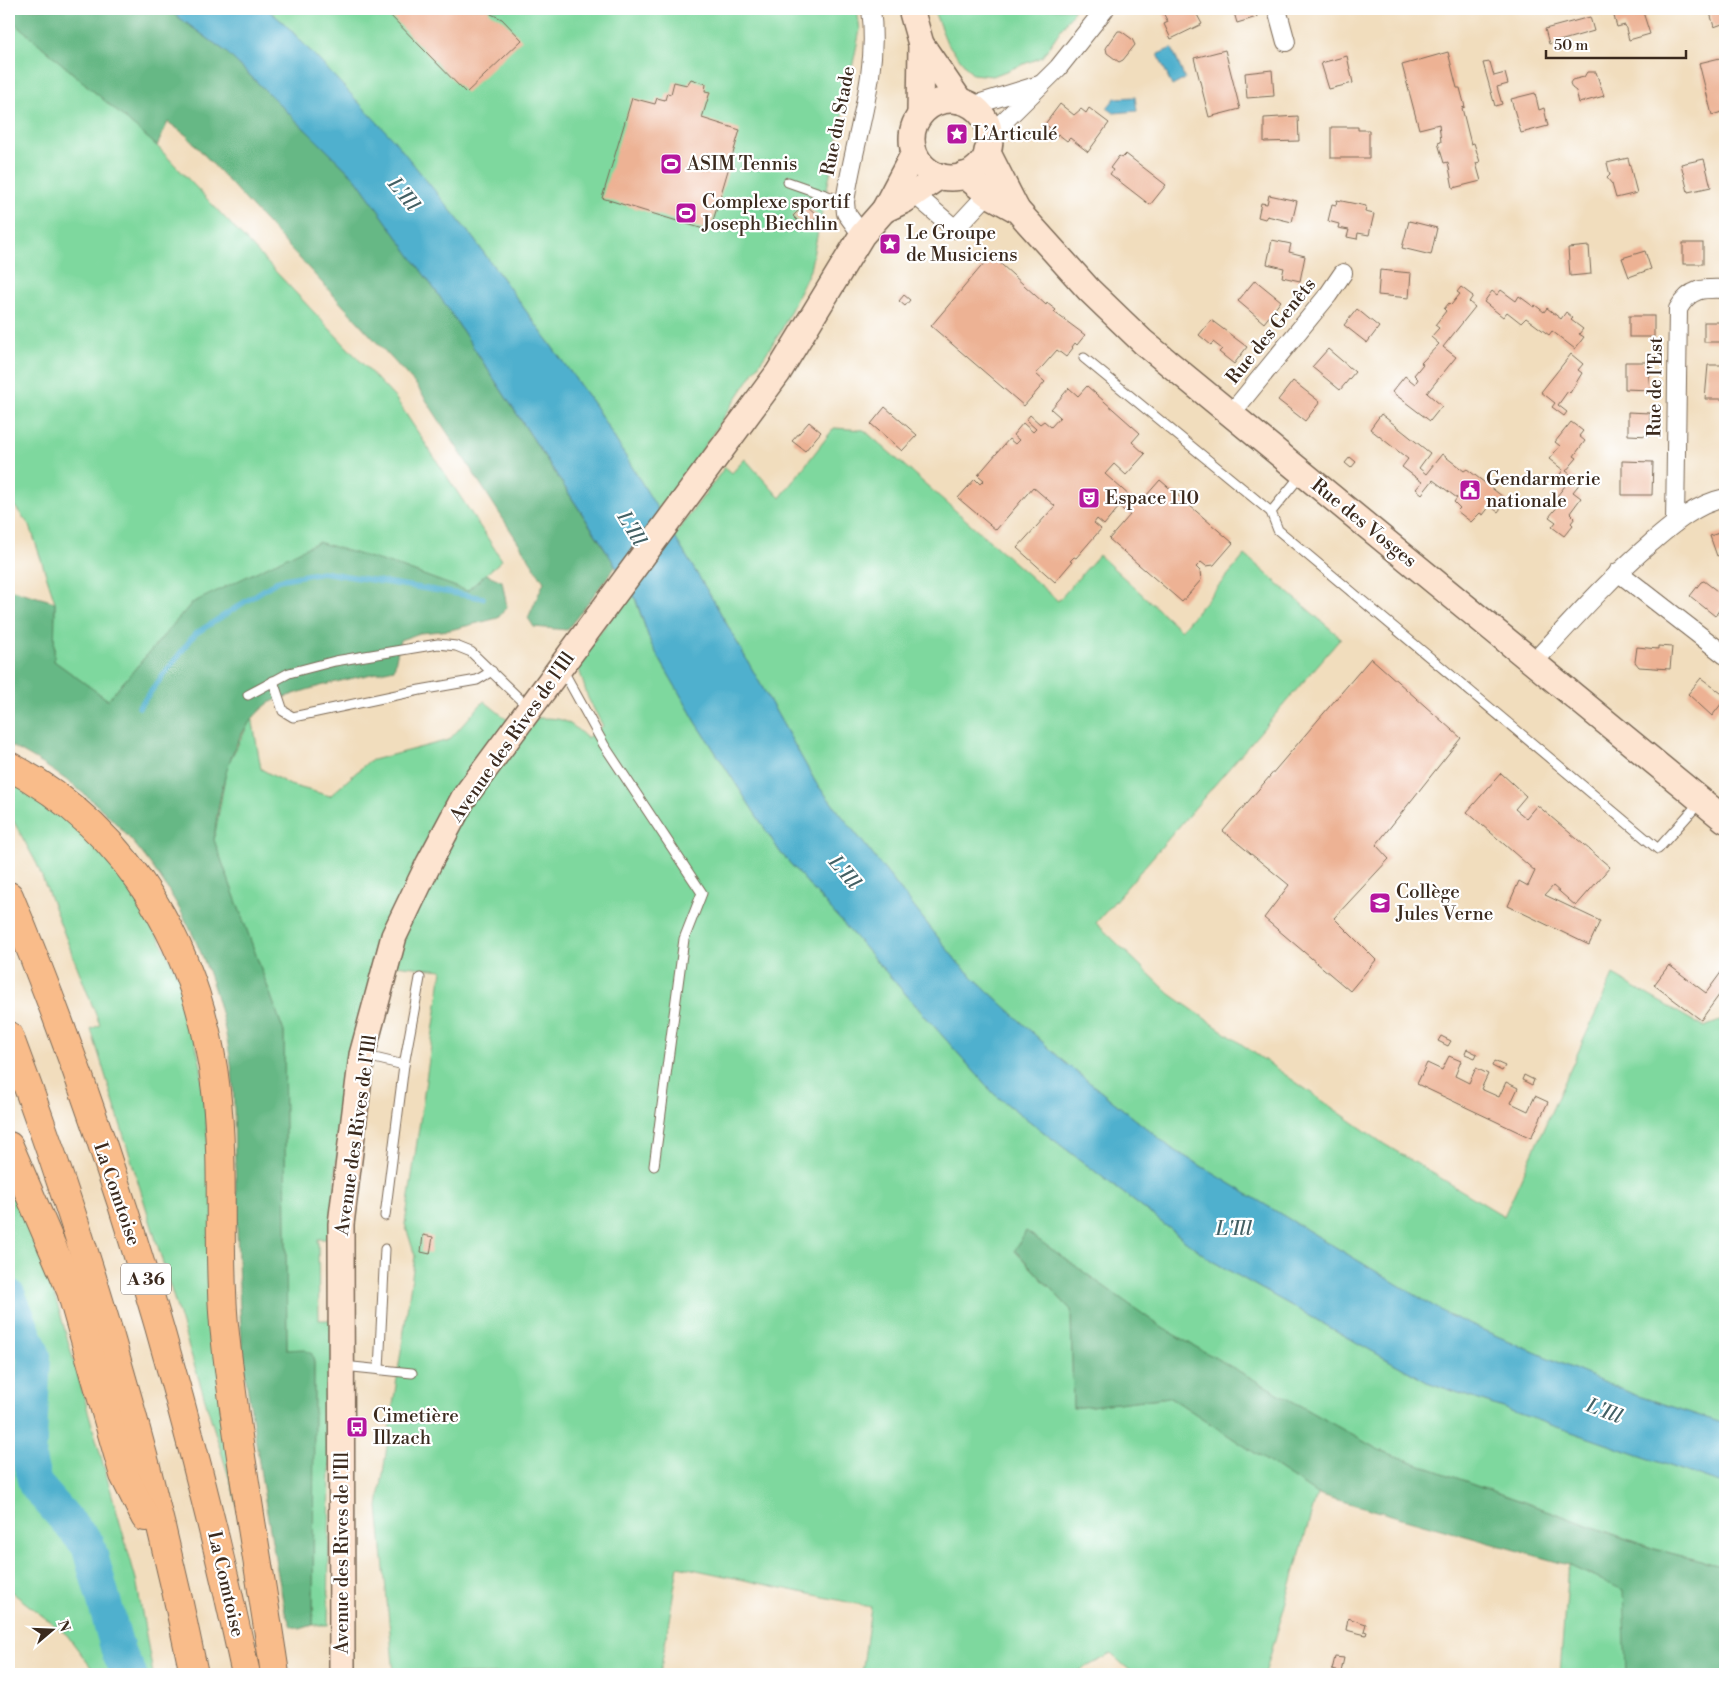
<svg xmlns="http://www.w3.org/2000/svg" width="1734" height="1683" viewBox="0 0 1734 1683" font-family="'Libre Bodoni',serif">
<rect width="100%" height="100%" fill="#fff"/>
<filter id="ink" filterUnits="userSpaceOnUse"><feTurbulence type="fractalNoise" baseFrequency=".02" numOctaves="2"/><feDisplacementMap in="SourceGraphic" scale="10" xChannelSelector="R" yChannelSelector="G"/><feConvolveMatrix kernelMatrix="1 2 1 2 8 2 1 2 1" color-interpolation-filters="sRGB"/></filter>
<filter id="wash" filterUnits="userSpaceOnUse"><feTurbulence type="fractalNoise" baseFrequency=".0096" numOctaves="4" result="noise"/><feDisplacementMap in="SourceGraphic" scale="20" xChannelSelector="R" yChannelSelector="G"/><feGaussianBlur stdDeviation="1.12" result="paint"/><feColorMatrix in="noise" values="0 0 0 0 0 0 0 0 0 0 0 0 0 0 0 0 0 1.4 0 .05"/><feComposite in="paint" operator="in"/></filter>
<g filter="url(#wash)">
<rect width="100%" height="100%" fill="#f1ddbd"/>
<g fill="#7ed89e" stroke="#5c815e">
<polygon points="267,9 857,9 860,30 810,270 781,331 696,459 658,510 595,406 473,238 392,139 285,24"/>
<polygon points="933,9 1075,9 1042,57 993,76 972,74 947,43"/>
<polygon points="9,18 157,146 396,399 502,560 467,591 401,567 192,603 108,700 54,661 55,602 30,526 9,499"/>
<polygon points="834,428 864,430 1058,601 1099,555 1181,630 1245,555 1341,638 1096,923 1170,994 1384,1144 1504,1216 1613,975 1704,1027 1725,1019 1725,1424 1635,1395 1450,1316 1171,1148 1064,1062 959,964 816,783 716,605 674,536 725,467 732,473 745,459 780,498"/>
<path d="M632,590L651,644L696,722L780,852L994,1094L1212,1261L1427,1382L1725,1485V1567L1655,1549L1379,1450L1164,1329L1026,1231L1015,1251L1071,1310L1073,1408L1170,1397L1317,1494L1265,1674H1134L1111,1654L1073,1674H862L871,1607L678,1566L660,1674H394L378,1507L415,1256L405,1224L442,970L376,963L353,1048L336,1164L333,1239H318L319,1320H332L328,1625H313L314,1362L287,1351L284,1032L214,840L227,766L252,717L261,769L290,785L330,796L369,761L449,740L484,701L525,734L537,718C565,718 567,720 587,738L603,726L588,698L579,669L589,647Z"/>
<polygon points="9,776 61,811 112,863 143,907 180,979 201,1066 243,1523 91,1029 100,1025 37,864 9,813"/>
<polygon points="9,1184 31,1232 58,1306 136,1579 153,1674 96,1674 67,1635 9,1590"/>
<polygon points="1568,1565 1624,1590 1626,1674 1560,1674"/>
</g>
<g fill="#66b885" stroke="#507152">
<polygon points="9,9 167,9 225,51 356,179 445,304 616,566 567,630 534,627 528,618 544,582 417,386 186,135 168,122 157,146 9,18"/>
<path d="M318,542L401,567L467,591L486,574L502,581L507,607L498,618L450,630L420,633L400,640L394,669C360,677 326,683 294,694C286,697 276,699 269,703C229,731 219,795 214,840L284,1032L287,1350L303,1349L312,1354L314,1362L313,1625L300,1629L291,1626L285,1612C273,1549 262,1486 253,1422C249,1397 244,1371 242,1346C238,1284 237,1221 235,1159C234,1130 235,1101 232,1072C216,933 135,808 9,745V589L55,602L54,661L108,700L192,603Z"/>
<polygon points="1026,1231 1164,1329 1379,1450 1654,1549 1725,1567 1725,1674 1626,1674 1623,1590 1568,1565 1317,1494 1170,1397 1073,1408 1071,1310 1015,1250"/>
</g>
<g fill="#4fb0ce" stroke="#456d76">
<polygon points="167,9 267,9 285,24 393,139 473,238 595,406 716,605 816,783 959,964 1064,1062 1171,1148 1450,1316 1635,1395 1725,1424 1725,1485 1427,1382 1212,1261 994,1094 780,852 696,722 651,644 636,600 604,547 445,304 356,179 225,51"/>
<polygon points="1172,48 1185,79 1172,86 1158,54"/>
<polygon points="1135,97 1137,111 1114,113 1107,108 1115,98"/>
</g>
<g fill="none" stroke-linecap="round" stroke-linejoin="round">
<polyline stroke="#4fb0ce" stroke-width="5.5" points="139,707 195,634 279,580 322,572 483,598"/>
<polyline stroke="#4fb0ce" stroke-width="34" points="9,1296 34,1356 29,1459 35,1484 88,1545 119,1654 130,1674"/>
</g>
<g id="blocks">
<g fill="#edb294">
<polygon points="384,9 488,9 491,14 502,19 522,40 466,93"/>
<polygon points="1161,9 1194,9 1202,24 1171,39 1164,24 1168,22"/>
<polygon points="1233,9 1254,9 1257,17 1237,23"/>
<polygon points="1612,9 1642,9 1650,34 1629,40 1625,25 1617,27"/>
<polygon points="1709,9 1725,9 1725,23 1714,27"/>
<polygon points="1590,17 1594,31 1549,44 1545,29"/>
<polygon points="1118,31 1121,31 1132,39 1135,45 1123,60 1119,62 1107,53 1106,48"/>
<polygon points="1225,50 1240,109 1209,117 1194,58"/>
<polygon points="1448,52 1457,88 1460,88 1465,107 1462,108 1471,144 1474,143 1480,162 1476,163 1481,181 1453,188 1448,162 1444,163 1438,143 1441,142 1439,124 1419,129 1402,65"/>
<polygon points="1347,56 1353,83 1329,89 1321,63"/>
<polygon points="1720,58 1725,77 1725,111 1712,115 1699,63"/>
<polygon points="1490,62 1494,76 1505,73 1508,84 1497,87 1502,104 1495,106 1483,63"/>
<polygon points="1272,70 1274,96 1247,98 1245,73"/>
<polygon points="1587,72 1596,72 1604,96 1579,103 1576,91 1572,88 1570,83 1572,80 1584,77"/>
<polygon points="691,79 706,84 705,91 710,92 702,118 740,130 710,231 602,198 632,98 655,104 657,98 665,100 667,93 671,94 674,82 687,85"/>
<polygon points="1535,93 1539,110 1544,108 1548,126 1521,133 1511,99"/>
<polygon points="1060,104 1074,115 1081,109 1086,113 1089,108 1109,123 1088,152 1070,138 1067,141 1058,134 1056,137 1048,131 1050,128 1045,124"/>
<polygon points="1298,116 1299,141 1264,142 1264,118"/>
<polygon points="1331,127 1358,127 1358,130 1369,130 1369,158 1331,158"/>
<polygon points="1126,154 1166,185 1150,205 1110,174 1113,170 1110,168 1119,156 1122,158"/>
<polygon points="1628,158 1637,193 1616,198 1612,184 1607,178 1610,175 1607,163"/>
<polygon points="1704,159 1711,187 1688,192 1681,164"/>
<polygon points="1269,195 1297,201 1292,222 1267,216 1265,219 1258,217 1261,203 1267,204"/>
<polygon points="1337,200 1366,206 1365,212 1374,214 1369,235 1358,233 1357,239 1347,237 1349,230 1338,228 1339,224 1328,221 1332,204 1336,205"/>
<polygon points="805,204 818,216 806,229 793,216"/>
<polygon points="1409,221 1437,228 1431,255 1402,248"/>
<polygon points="1272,240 1291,244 1289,252 1305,256 1300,281 1282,277 1284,268 1267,264"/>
<rect x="1683" y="243" width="20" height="21"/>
<polygon points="1589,246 1591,274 1570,276 1568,248"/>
<polygon points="1645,251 1651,269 1629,277 1622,258"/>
<polygon points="991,255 1046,305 1047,303 1056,310 1054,312 1085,335 1077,345 1075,343 1072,347 1073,348 1066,357 1057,350 1036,374 1045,382 1024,406 931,326"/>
<polygon points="1380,270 1411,273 1409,298 1378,295"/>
<polygon points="1255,280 1281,301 1264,323 1238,301"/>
<polygon points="1461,287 1473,296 1469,302 1475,307 1443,347 1456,357 1427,393 1442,406 1430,421 1392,392 1405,376 1415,384 1418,379 1414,375 1423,364 1421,363 1439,344 1431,337 1439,328 1435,325 1446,311 1444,309 1449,303 1451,305 1460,294 1457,292"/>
<polygon points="1501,290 1516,301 1519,296 1534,307 1535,305 1544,312 1547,308 1561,319 1566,312 1573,318 1571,320 1583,329 1579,334 1584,337 1575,349 1552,331 1549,335 1526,318 1521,323 1507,312 1503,317 1484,302 1492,291 1497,295"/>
<polygon points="904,295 910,300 905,306 899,301"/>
<polygon points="1357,309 1379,327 1367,343 1344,325"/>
<rect x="1629" y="316" width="25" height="21"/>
<polygon points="1211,320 1247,347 1234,364 1219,352 1222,349 1213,342 1211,345 1199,335"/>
<rect x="1704" y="322" width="21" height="20"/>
<polygon points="1328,349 1355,372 1340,390 1312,367"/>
<polygon points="1571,354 1583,364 1578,370 1582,373 1570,393 1568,391 1558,405 1567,412 1564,416 1552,407 1555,403 1541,392"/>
<polygon points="1625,362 1647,362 1650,390 1625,389"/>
<polygon points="1708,365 1725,365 1725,399 1705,399"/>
<polygon points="1293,381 1320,402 1305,421 1278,400"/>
<polygon points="1087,386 1140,433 1132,442 1145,454 1126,475 1114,464 1105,474 1139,504 1160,480 1233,543 1214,565 1206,566 1201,562 1196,567 1200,571 1201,580 1182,602 1109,539 1130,515 1119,507 1104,525 1097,519 1094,523 1101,529 1076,558 1074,557 1070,561 1072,562 1055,582 1017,548 1055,506 1033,487 996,530 958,498 975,479 980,484 984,480 978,475 1009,439 1015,444 1019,440 1013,435 1023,423 1033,432 1036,429 1026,420 1030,415 1040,424 1044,421 1051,427 1060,417 1051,409 1069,388 1078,396"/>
<polygon points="885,407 917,435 902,451 871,424"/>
<polygon points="1628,412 1650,413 1650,436 1628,435"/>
<polygon points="1381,414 1430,453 1419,468 1426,474 1442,454 1464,471 1467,469 1507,500 1498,512 1490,506 1483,515 1480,513 1471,522 1457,511 1460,508 1454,502 1457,498 1433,480 1422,494 1416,489 1422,482 1402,467 1408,459 1370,429"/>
<polygon points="809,422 821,432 805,451 792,441"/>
<polygon points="1571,422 1583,431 1579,436 1585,441 1574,456 1577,458 1566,471 1581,482 1573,492 1581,498 1570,513 1575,518 1571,523 1573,525 1564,536 1552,527 1556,522 1549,517 1559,505 1553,501 1565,486 1556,480 1563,470 1549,459 1560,446 1555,442"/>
<polygon points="1350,457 1356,462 1351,468 1345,463"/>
<polygon points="1622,461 1653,462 1652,495 1622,495"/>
<polygon points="1725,531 1725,553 1717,556 1710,536"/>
<polygon points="1704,581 1725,597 1725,602 1715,616 1690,596 1701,582"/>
<polygon points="1658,646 1672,647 1670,669 1639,667 1635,662 1637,647 1658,649"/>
<polygon points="1371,658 1461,738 1376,845 1389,859 1334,918 1376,960 1350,991 1264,918 1289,885 1223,831"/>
<polygon points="1701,678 1725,696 1725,699 1712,716 1688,694"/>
<polygon points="1501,773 1526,796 1515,809 1526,818 1537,805 1610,867 1576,906 1553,886 1545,895 1600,921 1589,945 1508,906 1519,881 1528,886 1535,871 1467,812"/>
<polygon points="1669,965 1706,993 1725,967 1725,987 1701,1020 1654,985"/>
<polygon points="1441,1036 1451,1041 1448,1046 1438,1041"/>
<polygon points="1467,1049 1477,1054 1475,1058 1465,1054"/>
<polygon points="1449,1056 1461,1061 1455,1076 1469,1083 1476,1068 1488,1074 1481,1089 1499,1097 1506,1082 1518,1088 1511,1103 1528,1111 1535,1096 1548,1102 1531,1138 1417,1084 1427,1063 1442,1070"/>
<polygon points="1494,1061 1505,1066 1502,1071 1492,1066"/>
<polygon points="1524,1075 1534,1080 1532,1085 1522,1080"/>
<polygon points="423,1235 433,1237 430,1254 421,1252"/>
<polygon points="1348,1618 1366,1624 1364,1631 1367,1632 1366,1635 1346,1630"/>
<polygon points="1335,1657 1344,1658 1341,1672 1332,1670"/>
</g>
</g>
</g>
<g filter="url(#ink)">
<use href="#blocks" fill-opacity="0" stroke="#7b6956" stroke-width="1"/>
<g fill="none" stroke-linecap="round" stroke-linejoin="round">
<g stroke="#7b6956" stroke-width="11">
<g id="lane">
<polyline points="788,182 845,202"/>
<polyline points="1084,358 1271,512"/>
<polyline points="1302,474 1271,512 1278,530 1658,849 1700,802"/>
<polyline points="562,669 604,745 702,893 684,939 654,1166"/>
<polyline points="273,681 283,711 293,717 420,690 477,680 492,671"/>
<polyline points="248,695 289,673 335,661 438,644 456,646 471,652 528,707"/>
<polyline points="362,1055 404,1065"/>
<polyline points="385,1216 404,1065 420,978"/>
<polyline points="343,1366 412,1373"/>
<polyline points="379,1370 385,1249"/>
</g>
</g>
<g stroke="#7b6956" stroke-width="20">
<g id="street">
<polyline points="1277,9 1286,42"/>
<polyline points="971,106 1039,85"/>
<polyline points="989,136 1058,68 1105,9"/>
<polyline points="919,198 955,229 982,200"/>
<path d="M862,235L846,213L845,202C854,138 880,74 871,9"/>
<polyline points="1230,415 1328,295 1343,273"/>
<path d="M1675,523L1678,309C1690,288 1703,288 1725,289"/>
<polyline points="1618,572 1725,655"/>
<path d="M1533,663C1572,621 1608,580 1651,543C1673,524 1696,504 1725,498"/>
</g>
</g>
<g stroke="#7b6956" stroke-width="28">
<g id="secondary">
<polyline points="911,9 921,44 960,101"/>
<circle cx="951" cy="139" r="39"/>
<polyline points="920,114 921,44"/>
<polyline points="987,151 1017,210 1089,290 1143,342 1725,820"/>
<polyline points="964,175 988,194 1017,210"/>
<polyline points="884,210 905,200 940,176"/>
<polyline points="342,1674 341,1224 362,1055 394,936 429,863 463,799 778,373 862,235 884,210 914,153"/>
</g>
</g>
<g stroke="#7b6956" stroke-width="30">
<g id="highway">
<path d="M9,766C133,831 201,955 216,1091C225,1169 217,1247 224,1325C236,1442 258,1558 275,1674"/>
<path d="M9,896C114,1147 189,1409 246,1674"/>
<path d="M9,1036C87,1243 150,1458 194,1674"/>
<polyline points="9,1146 71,1291 124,1475 145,1517"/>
</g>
</g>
<use href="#lane" stroke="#fff" stroke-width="9"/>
<use href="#street" stroke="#fff" stroke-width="18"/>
<use href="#secondary" stroke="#fde4d0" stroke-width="25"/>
<use href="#highway" stroke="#f9bc8a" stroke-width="28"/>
</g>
</g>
<defs>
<g id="sight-square" transform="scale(1.125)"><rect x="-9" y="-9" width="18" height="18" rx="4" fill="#b5179e" stroke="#fff"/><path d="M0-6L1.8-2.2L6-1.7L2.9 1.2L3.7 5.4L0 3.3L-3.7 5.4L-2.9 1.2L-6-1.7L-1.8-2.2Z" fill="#fff"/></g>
<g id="stadium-square" transform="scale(1.125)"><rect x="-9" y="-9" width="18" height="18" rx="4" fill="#b5179e" stroke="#fff"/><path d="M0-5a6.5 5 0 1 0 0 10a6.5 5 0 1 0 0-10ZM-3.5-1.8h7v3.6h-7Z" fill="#fff"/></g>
<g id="civic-square" transform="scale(1.125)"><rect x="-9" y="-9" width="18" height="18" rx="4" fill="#b5179e" stroke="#fff"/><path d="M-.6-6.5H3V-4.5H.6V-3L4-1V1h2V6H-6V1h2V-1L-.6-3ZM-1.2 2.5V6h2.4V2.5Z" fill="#fff"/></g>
<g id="theatre-square" transform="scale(1.125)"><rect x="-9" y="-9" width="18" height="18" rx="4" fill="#b5179e" stroke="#fff"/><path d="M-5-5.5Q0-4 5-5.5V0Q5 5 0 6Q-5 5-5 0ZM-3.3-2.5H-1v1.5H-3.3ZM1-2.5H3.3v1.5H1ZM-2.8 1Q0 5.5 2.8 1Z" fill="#fff"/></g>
<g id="school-square" transform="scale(1.125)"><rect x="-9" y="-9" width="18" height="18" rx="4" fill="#b5179e" stroke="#fff"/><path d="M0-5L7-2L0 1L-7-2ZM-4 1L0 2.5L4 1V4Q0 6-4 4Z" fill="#fff"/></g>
<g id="bus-square" transform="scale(1.125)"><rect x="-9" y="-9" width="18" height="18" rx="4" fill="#b5179e" stroke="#fff"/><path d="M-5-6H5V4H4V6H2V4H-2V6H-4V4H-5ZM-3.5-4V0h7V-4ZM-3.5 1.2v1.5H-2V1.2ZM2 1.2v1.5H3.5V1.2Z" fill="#fff"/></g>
</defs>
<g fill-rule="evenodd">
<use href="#sight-square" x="957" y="134"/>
<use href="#stadium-square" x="671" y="164"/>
<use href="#stadium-square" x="686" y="213"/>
<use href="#sight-square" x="890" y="244"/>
<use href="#civic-square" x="1470" y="490"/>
<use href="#theatre-square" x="1089" y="498"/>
<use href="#school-square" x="1380" y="903"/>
<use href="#bus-square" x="357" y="1427"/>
</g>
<g text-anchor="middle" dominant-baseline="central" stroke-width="4.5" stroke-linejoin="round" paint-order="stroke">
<rect fill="#fff" stroke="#766a62" stroke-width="1" x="121" y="1263.5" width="50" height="31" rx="4"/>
<g font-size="18" font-weight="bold" fill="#3b2a1e">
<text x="146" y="1279">A 36</text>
</g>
<g font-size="19" fill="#3b2a1e" stroke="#fff">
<text transform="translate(838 121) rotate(-79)">Rue du Stade</text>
<text transform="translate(1271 331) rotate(-51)">Rue des Genêts</text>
<text transform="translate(1655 387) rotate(-89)">Rue de l'Est</text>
<text transform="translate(1364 523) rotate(39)">Rue des Vosges</text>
<text transform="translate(512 737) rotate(-55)">Avenue des Rives de l'Ill</text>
<text transform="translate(356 1135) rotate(-82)">Avenue des Rives de l'Ill</text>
<text transform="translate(117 1194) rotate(71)">La Comtoise</text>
<text transform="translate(342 1553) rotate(-90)">Avenue des Rives de l'Ill</text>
<text transform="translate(226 1584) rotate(77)">La Comtoise</text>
</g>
<g font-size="19" fill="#3b2a1e" stroke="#fff" text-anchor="start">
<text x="973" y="134">L’Articulé</text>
<text x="687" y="164">ASIM Tennis</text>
<text x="702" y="202">Complexe sportif<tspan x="702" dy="22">Joseph Biechlin</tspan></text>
<text x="906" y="233">Le Groupe<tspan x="906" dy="22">de Musiciens</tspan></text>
<text x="1486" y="479">Gendarmerie<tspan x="1486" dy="22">nationale</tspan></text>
<text x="1105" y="498">Espace 110</text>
<text x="1396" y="892">Collège<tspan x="1396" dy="22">Jules Verne</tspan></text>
<text x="373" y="1416">Cimetière<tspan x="373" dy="22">Illzach</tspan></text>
</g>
<g font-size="20" font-style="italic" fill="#436064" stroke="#fff">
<text transform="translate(403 195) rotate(51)">L'Ill</text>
<text transform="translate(631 529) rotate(59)">L'Ill</text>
<text transform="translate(844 873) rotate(50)">L'Ill</text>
<text x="1234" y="1229">L'Ill</text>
<text transform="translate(1604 1412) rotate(21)">L'Ill</text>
</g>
</g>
<rect width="1734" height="1683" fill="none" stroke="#fff" stroke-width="30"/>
<g transform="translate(52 1630) rotate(71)" stroke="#ffffff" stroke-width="4" paint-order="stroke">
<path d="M0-4L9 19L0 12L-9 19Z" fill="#3b2a1e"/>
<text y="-8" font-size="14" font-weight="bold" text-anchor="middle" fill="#3b2a1e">N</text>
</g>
<path d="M1546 50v8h140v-8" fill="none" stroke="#3b2a1e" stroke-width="2.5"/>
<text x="1554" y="50" font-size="15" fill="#3b2a1e" stroke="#ffffff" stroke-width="4" paint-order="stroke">50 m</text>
</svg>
